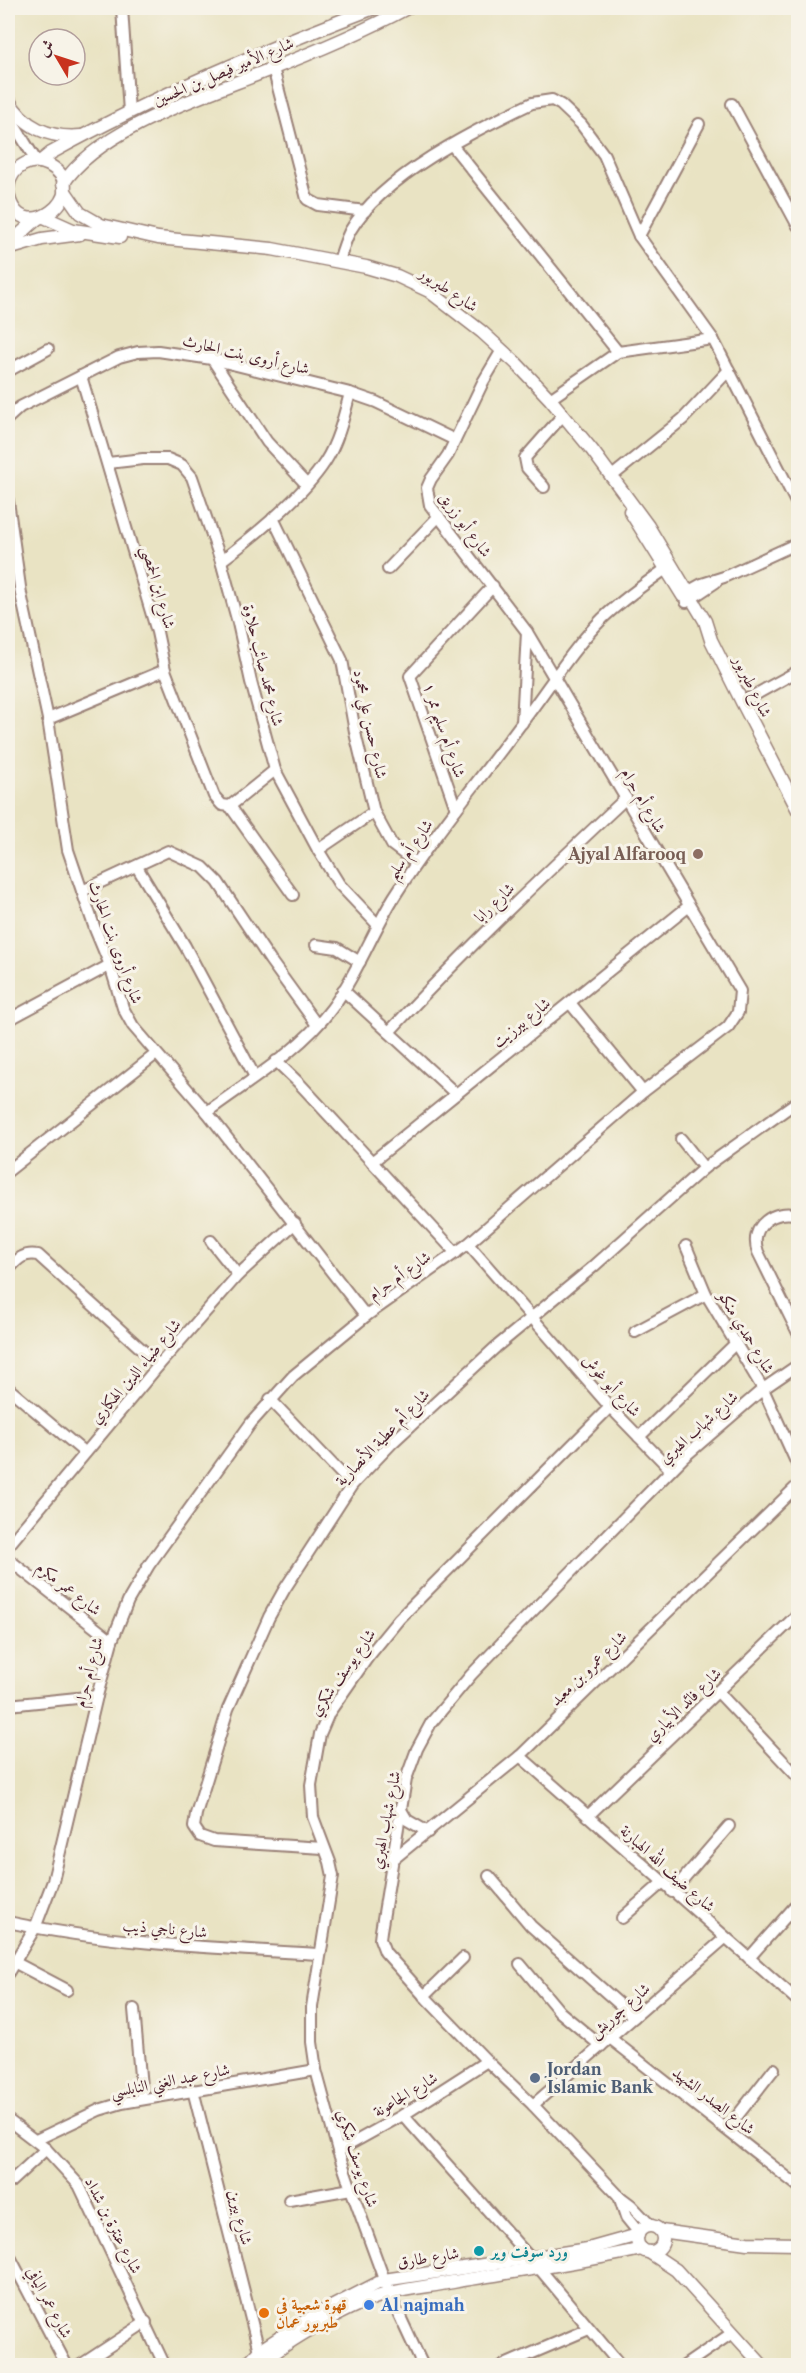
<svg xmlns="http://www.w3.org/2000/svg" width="806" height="2373" viewBox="0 0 806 2373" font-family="'Libre Caslon Text',Amiri,serif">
<rect width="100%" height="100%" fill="#f7f3e8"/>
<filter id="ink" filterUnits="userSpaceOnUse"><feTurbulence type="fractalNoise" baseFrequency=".0167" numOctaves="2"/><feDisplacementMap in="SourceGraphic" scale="12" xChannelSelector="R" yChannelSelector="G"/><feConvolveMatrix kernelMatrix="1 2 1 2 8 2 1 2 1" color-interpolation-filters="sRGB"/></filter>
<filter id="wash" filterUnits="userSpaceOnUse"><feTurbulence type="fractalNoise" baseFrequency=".008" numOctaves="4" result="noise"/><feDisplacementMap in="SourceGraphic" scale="24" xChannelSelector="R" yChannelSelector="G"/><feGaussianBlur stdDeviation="1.35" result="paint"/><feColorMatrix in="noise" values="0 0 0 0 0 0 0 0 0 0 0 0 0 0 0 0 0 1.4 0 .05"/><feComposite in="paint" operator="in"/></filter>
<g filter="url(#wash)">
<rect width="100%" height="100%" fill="#e9e3c3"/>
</g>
<g filter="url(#ink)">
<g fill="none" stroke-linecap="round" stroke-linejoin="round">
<g stroke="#9a8177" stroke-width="14">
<g id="minor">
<polyline points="122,8 129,112"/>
<polyline points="273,68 307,199 318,205 365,211"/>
<polyline points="732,104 798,226"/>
<polyline points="8,107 13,123 37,162"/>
<polyline points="452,145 618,352"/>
<polyline points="639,236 699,124"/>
<path d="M339,261C342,251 345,241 350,231C382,176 475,130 532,103L552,100L561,105L581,124L604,155L639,236L713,339L798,506"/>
<polyline points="212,359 267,442 306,484"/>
<polyline points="8,371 48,349"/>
<polyline points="81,376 157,632 165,670 214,796 222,805 230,806 275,770"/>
<polyline points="550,399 618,352 713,339"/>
<polyline points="8,418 20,407 119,357 138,352 158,351 212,359 350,393 376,402 455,440"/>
<polyline points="108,463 143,459 168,459 182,465 192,477 221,561 238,623 251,682 275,770 318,850 339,884 377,924"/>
<polyline points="611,477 683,419 729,370"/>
<polyline points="544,487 527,468 525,458 563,415"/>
<polyline points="8,501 21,594 48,719 68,850 95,929 110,965 123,1008 133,1026 207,1112 366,1316"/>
<polyline points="273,518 342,660 356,737 374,812 392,845 416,863"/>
<path d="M221,561C254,536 303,496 325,462C338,442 344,416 350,393"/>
<polyline points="388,569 439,516"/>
<polyline points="682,595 702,584 724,577 798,543"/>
<polyline points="686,602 716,582"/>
<polyline points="742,702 798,671"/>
<polyline points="48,719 165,670"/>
<polyline points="522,723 527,632"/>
<polyline points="230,806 293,895"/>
<polyline points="456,809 410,676 493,586"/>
<polyline points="318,850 374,812"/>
<polyline points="137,867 185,946 255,1077"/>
<polyline points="82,891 168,851 203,867 218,882 270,960 317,1025"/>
<polyline points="316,945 337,948 360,962"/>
<polyline points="343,990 456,1094"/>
<polyline points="570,1003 643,1092"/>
<polyline points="8,1020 110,965"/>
<path d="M389,1032C465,950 545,874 626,798"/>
<polyline points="276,1061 299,1083 456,1253"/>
<path d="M207,1112C250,1080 300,1051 332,1008C357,974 372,933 394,897C432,837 478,782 520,725C548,689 571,650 603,618C624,598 648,582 671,565"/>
<polyline points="681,1139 704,1168"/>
<polyline points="372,1162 689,906"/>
<polyline points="8,1171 156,1054"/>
<path d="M798,1215C775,1208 748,1226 758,1252L798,1333"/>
<polyline points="211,1241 238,1275"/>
<polyline points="468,1244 610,1407 671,1470"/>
<polyline points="686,1246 706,1294 763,1389 798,1466"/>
<path d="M8,1270C17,1260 23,1252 38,1255L159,1365"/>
<polyline points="635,1332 706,1294"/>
<polyline points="8,1388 85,1453"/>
<polyline points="270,1399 352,1485"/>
<polyline points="639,1437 735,1344"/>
<polyline points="8,1546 159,1365 238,1275 295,1223"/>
<polyline points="8,1559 112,1641"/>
<polyline points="718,1692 798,1777"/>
<polyline points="8,1705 97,1696"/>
<polyline points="520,1756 798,2001"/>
<polyline points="400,1808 407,1820 428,1832"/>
<polyline points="588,1816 798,1614"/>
<polyline points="323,1848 214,1841 200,1836 194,1827 196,1814 228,1709 269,1617 284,1590 352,1485 393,1442 496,1347 593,1267 704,1168 798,1101"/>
<polyline points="391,1861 520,1756 798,1485"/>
<polyline points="489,1876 531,1926 634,2017"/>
<polyline points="672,1892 729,1826"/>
<polyline points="622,1918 662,1883"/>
<path d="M8,1922C110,1944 216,1948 320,1954"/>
<polyline points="749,1958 798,1903"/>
<polyline points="14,1962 67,1990"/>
<polyline points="520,1964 560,2012 601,2046"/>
<polyline points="8,1973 35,1928 53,1881 97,1696 112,1641 128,1601 149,1565 251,1423 293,1376 366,1316 468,1244 643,1092 728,1027 738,1012 740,991 527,632 430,505 427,488 431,479 448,455 483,382 502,350"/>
<polyline points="424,1996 463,1958"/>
<polyline points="134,2009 142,2098"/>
<polyline points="610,2038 798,2186"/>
<polyline points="193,2090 259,2351"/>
<polyline points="533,2105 725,1938"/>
<polyline points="403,2115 539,2268 621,2366"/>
<polyline points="8,2120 46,2149 79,2185 165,2366"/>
<polyline points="727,2129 774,2069"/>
<polyline points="36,2140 99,2110 122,2103 316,2070"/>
<polyline points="338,2151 403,2115 487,2061"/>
<polyline points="8,2184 46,2149"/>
<polyline points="619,2196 626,2217 639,2233"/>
<polyline points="289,2200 351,2189"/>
<polyline points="651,2226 631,2205 619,2196 533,2105 487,2061 427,1999 385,1952 380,1939 381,1931 406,1779 417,1749 431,1723 471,1675 513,1631 683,1458 763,1389 798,1365"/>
<polyline points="8,2253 67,2366"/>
<polyline points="79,2366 146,2322"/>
<polyline points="423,2366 389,2293 351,2189 338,2151 316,2070 312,2042 312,2007 333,1876 330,1862 313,1817 311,1785 320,1734 329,1713 368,1657 399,1619 610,1407"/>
<polyline points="502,2366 589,2329"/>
<polyline points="684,2366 732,2333"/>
</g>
</g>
<g stroke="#9a8177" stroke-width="15">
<g id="tertiary">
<path d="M8,99C23,127 50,139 81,136"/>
<path d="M40,162L51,153C154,96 264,50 374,8"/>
<path d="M63,184C97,130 203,96 261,73C310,54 361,33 407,8"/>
<path d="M8,187C11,168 30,155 49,165C98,192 19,253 8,193"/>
<polyline points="64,190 80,213 101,225 158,238 272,249 366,267 397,276 429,291 482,332 516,363 550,399 592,450 648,526 705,621 711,640 742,702 798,810"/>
<polyline points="44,217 73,230 120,237"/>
<polyline points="8,245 38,218"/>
<polyline points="8,249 42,239 80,234"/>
<polyline points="630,511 683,596"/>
<circle cx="650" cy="2239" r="13"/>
<polyline points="661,2231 747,2243 798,2244"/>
<polyline points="649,2252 676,2270 763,2366"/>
<polyline points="245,2366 259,2351 310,2318 384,2280 588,2249 638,2235"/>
<path d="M258,2366C287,2340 352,2303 390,2293C410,2288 432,2286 453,2282C516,2271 579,2263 642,2249"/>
</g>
</g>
<use href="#minor" stroke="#fff" stroke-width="10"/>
<use href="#tertiary" stroke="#fff" stroke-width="12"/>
</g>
</g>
<circle fill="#8d6e63" stroke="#f7f3e8" stroke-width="2" cx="698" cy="854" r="6"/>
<circle fill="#5c6f8a" stroke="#f7f3e8" stroke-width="2" cx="535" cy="2078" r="6"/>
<circle fill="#0f9aa8" stroke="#f7f3e8" stroke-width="2" cx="479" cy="2251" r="6"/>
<circle fill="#3f7fe0" stroke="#f7f3e8" stroke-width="2" cx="369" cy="2305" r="6"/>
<circle fill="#e8710a" stroke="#f7f3e8" stroke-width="2" cx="264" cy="2313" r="6"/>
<g text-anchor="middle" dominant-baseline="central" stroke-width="6" stroke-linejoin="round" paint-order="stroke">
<g font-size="16" fill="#4a1f2b" stroke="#f7f3e8">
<text transform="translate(223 71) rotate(-23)">شارع الأمير فيصل بن الحسين</text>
<text transform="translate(449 289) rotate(34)">شارع طبربور</text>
<text transform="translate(246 354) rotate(13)">شارع أروى بنت الحارث</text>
<text transform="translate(466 524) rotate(54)">شارع أبو زريق</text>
<text transform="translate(159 587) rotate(74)">شارع ابن الحمصي</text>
<text transform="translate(264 665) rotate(76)">شارع محمد صائب حلاوة</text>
<text transform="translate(753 686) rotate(64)">شارع طبربور</text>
<text transform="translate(371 724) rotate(78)">شارع حسن علي محمود</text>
<text transform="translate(445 730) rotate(71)">شارع أم سليم ممر ١</text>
<text transform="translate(644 800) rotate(60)">شارع أم حرام</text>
<text transform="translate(409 849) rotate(-55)">شارع أم سليم</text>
<text transform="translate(494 902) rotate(-44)">شارع رابا</text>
<text transform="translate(116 942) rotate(70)">شارع أروى بنت الحارث</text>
<text transform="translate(521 1022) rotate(-39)">شارع بيرزيت</text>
<text transform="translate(399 1275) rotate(-35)">شارع أم حرام</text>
<text transform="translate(747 1332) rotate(59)">شارع حمدي منكو</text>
<text transform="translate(135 1371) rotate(-50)">شارع ضياء الدين الهكاري</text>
<text transform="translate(612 1385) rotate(48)">شارع أبو غوش</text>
<text transform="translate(698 1427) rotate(-42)">شارع شهاب الهبري</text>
<text transform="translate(382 1437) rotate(-46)">شارع أم عطية الأنصارية</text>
<text transform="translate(69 1588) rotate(38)">شارع عمر مكرم</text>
<text transform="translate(588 1668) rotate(-44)">شارع عمرو بن معبد</text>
<text transform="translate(88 1672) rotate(-75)">شارع أم حرام</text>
<text transform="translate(342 1672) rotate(-55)">شارع يوسف شكري</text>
<text transform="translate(683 1704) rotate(-44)">شارع فائد الأبياري</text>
<text transform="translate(385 1820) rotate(-79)">شارع شهاب الهبري</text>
<text transform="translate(668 1868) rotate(42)">شارع ضيف الله الهبارنة</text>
<text transform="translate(165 1928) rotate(5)">شارع ناجي ذيب</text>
<text transform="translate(619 2010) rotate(-41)">شارع جوريش</text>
<text transform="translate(170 2080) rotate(-11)">شارع عبد الغني النابلسي</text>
<text transform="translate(405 2094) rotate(-31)">شارع الجاعونة</text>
<text transform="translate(714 2100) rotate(38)">شارع الصدر الشهيد</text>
<text transform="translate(358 2158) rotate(72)">شارع يوسف شكري</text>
<text transform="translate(241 2217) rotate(76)">شارع بيرين</text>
<text transform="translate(114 2225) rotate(63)">شارع عنترة بن شداد</text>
<text transform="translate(428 2257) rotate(-9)">شارع طارق</text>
<text transform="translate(50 2302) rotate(62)">شارع عمر اليافي</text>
</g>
<g font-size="16" font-weight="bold" fill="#785e54" stroke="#f7f3e8" text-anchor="end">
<text x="686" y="854">Ajyal Alfarooq</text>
</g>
<g font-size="16" font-weight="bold" fill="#4e5e75" stroke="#f7f3e8" text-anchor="start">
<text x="547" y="2069">Jordan<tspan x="547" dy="18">Islamic Bank</tspan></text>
</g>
<g font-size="16" font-weight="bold" fill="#0d838f" stroke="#f7f3e8" text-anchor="start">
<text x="491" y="2251">ورد سوفت وير</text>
</g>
<g font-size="16" font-weight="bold" fill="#c56008" stroke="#f7f3e8" text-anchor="start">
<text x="276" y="2304">قهوة شعبية في<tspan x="276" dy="18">طبربور عمان</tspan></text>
</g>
<g font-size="16" font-weight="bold" fill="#366cbe" stroke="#f7f3e8" text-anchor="start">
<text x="381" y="2305">Al najmah</text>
</g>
</g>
<rect width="806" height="2373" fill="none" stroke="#f7f3e8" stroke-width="30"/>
<g transform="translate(57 57) rotate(309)"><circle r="28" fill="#f7f3e8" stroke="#b29e9c" stroke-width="1.5"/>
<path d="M0-4.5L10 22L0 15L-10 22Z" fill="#c8321e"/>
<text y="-9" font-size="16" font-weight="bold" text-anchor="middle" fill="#4a1f2b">ش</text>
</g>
</svg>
